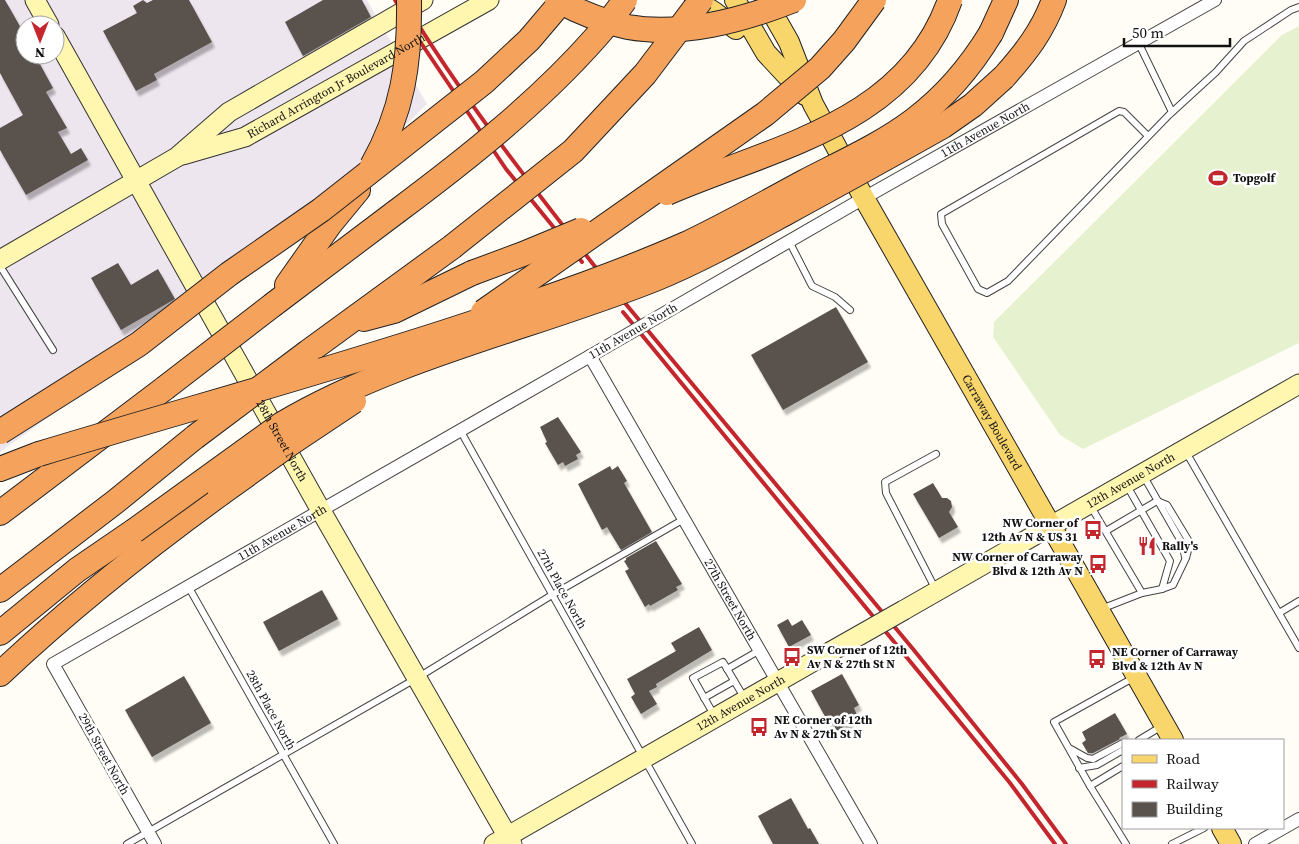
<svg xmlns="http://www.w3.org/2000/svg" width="1299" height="844" viewBox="0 0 1299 844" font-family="'Source Serif 4',serif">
<defs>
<filter id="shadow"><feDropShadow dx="3" dy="5.5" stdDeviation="1" flood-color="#0004"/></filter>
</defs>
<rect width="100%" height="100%" fill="#fffdf5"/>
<path fill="#eee6ef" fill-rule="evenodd" d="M0,0H367L427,104L270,259L0,452ZM25,25H55V55H25Z"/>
<polygon fill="#e6f2cf" points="1299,26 1299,343 1083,449 1060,435 993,337 994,322 1282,35"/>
<g fill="#5a524d" filter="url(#shadow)">
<polygon points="0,0 5,0 25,35 25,55 35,55 53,88 46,92 67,128 58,132 71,154 81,148 88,160 26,195 0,150 0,128 23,115 0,73"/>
<polygon points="143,0 147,3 153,0 189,0 212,42 154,74 157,80 136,91 103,31 137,13 133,6"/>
<polygon points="323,0 362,0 371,17 303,56 285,22"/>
<polygon points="118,263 131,285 158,269 175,299 121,330 91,278"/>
<polygon points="836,307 868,362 783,410 751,355"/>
<polygon points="558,417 581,452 576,455 578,459 565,466 563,462 558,465 545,443 547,442 540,427"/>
<polygon points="610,466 612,470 618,466 627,481 624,483 652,532 621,550 607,527 602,530 578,484"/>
<polygon points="933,483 942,498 947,498 951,501 952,507 949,512 958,527 939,538 913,494"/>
<polygon points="656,541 682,584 676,587 678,590 650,606 649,604 645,607 625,571 629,569 624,561 626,560 626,558"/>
<polygon points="322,590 338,619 279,651 263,622"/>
<polygon points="788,619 792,626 802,620 811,635 789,647 777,625"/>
<polygon points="699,627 712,650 656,684 657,687 649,691 657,704 641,714 631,697 635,694 627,679 676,651 671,643"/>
<polygon points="842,674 859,705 854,708 858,717 850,721 851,723 837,731 831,720 828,722 811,691"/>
<polygon points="184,676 211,723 152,757 125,710"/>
<polygon points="1115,713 1127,734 1119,738 1120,739 1093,753 1088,753 1082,743 1086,740 1082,732"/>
<polygon points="791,798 808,829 810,828 819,844 773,844 758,816"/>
</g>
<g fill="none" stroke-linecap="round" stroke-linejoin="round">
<g stroke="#444" stroke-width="8">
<g id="lane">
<polyline points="1139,44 1172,112"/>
<polyline points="1148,136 1124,112 1119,111 941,214 942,224 978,289 987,293 1008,281 1169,115 1216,72 1244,41 1291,10 1299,7"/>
<polyline points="789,241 812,286 835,297 850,310"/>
<polyline points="0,266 53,350"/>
<polyline points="460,430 692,844"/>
<polyline points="1186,452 1299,648"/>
<polyline points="936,454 885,482 886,493 936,590"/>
<polyline points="1143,475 1182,543 1185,557"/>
<polyline points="1126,484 1170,561 1162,589"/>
<polyline points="1090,505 1142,593"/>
<polyline points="1106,531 1157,501"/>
<polyline points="188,586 334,844"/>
<polyline points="1101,609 1142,593 1162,589 1173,585 1186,558 1190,543 1167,505 1157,501"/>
<polyline points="1279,613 1299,601"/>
<polyline points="727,669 760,650"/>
<polyline points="704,698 734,681"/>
<polyline points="714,715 693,678 723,662 745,699"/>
<polyline points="1139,740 1162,726"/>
<polyline points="1071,749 1087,758 1093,759 1123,743"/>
<polyline points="1123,766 1090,786 1126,844"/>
<polyline points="1079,768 1097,765 1123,750"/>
<polyline points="1090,786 1054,722 1133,678"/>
<polyline points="127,844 417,678 552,595 684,519"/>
<polyline points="1172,844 1204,828"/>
</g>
</g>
<g stroke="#444" stroke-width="14">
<g id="street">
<path id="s1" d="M656,318L864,198L1215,0"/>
<path id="s2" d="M590,356L871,844"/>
<path id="s3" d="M155,844L53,664L604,348"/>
<polyline points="1255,844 1299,819"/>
</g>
</g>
<g stroke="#333" stroke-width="21">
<g id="secondary">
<polyline points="35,0 49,25"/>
<path id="s4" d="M55,36L320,509L512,844"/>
<path id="s5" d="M183,155L245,137L489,0"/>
<polyline points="0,260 177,157 229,112 423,0"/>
<path id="s6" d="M904,610L1299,384"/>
<path id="s7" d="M494,844L830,652"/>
</g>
</g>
<g stroke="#222" stroke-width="22">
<g id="primary">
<polyline points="695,0 714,12 736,29"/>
<polyline points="735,0 766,53 805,95"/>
<path id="s8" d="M765,0L789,42L813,104L864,198L1173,740"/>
<polyline points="1222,828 1231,844"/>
</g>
</g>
<g stroke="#222" stroke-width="26">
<g id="highway">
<polyline points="991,33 1006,0"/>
<path d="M1004,77C1026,52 1042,32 1054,0"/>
<polyline points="287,285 330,224 358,190"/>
<polyline points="274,304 396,212"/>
<polyline points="364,319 394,311 472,273"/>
<polyline points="308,352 452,247"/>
<polyline points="0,469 39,454"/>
<polyline points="0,513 165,388"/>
<polyline points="0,590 115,502 195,437"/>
<polyline points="0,633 77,570 134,531"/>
<path d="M0,674C69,609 143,550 220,494"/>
</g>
</g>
<use href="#lane" stroke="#fff" stroke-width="6"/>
<use href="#street" stroke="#fff" stroke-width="12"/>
<use href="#secondary" stroke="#fff6b0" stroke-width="19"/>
<use href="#primary" stroke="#f9d66b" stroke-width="20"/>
<use href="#highway" stroke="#f5a25d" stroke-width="24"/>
<g stroke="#c4262e" stroke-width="4">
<polyline points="395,0 419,40 506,169 582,262"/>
<path d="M403,0C461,96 531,185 600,273L913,649L1022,784L1066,844"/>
<polyline points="623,312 1010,783 1055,844"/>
</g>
<g stroke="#444" stroke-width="14" stroke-linecap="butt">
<polyline id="street-bridge" points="604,348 656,318"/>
</g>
<g stroke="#333" stroke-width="21" stroke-linecap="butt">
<polyline id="secondary-bridge" points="830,652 904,610"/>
</g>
<g stroke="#222" stroke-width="26" stroke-linecap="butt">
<g id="highway-bridge">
<path d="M557,0C579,12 604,22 628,27C683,37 743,20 794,0"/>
<path d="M372,166C403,111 410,63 409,0"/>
<path d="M667,193C773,147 907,124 950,0"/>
<path d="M396,212C467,159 538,103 597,36C607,25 616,12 625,0"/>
<polyline points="452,247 573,151 645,74 701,0"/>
<polyline points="472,273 523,254 581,230"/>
<polyline points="483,312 765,114 820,68 844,41 874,0"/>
<polyline points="165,388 274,304"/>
<polyline points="0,432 139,344 229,274 321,210 484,82 529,40 563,0"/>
<polyline points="195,437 308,352"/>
<path d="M39,454C187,409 336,369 482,320C550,297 620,273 686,244C726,225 765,203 804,182C840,163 881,145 914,120C946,96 971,66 991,33"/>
<polyline points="220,494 291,443 354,401"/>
<path d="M134,531L282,424C398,356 532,328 655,279C699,261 742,237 784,214C837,185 890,156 943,126L973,105L1004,77"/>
</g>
</g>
<use href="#street-bridge" stroke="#fff" stroke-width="12"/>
<use href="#secondary-bridge" stroke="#fff6b0" stroke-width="19"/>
<use href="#highway-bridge" stroke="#f5a25d" stroke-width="24"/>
</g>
<defs>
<g id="stadium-bare" transform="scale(1.5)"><path d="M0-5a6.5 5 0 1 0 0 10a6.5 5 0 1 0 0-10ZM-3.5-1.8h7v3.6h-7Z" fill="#c4262e" stroke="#fff" stroke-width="2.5" paint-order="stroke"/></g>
<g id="bus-bare" transform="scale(1.5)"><path d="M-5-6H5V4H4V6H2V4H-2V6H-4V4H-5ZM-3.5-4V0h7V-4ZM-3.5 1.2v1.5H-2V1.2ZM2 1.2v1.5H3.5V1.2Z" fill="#c4262e" stroke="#fff" stroke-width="2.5" paint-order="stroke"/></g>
<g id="restaurant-bare" transform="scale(1.5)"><path d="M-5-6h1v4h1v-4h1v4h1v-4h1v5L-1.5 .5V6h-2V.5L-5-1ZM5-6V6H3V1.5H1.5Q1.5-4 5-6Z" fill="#c4262e" stroke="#fff" stroke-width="2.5" paint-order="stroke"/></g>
</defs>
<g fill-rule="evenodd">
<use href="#stadium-bare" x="1218" y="178"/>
<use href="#bus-bare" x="1093" y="530"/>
<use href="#restaurant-bare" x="1147" y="546"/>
<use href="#bus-bare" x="1098" y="564"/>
<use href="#bus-bare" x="792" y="657"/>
<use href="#bus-bare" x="1097" y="659"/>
<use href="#bus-bare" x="759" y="727"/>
</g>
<g text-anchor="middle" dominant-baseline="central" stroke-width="5" stroke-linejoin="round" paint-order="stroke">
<g font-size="12" fill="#111" stroke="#fff">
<text stroke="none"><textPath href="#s5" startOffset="169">Richard Arrington Jr Boulevard North</textPath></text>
<text stroke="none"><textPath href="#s1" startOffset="379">11th Avenue North</textPath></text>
<text transform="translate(633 331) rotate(-30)">11th Avenue North</text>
<text stroke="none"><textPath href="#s8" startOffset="480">Carraway Boulevard</textPath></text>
<text stroke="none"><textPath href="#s4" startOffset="464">28th Street North</textPath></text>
<text stroke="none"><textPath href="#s6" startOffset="261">12th Avenue North</textPath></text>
<text stroke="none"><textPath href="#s3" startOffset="471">11th Avenue North</textPath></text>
<text transform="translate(562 589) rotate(61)">27th Place North</text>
<text stroke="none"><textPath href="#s2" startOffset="281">27th Street North</textPath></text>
<text stroke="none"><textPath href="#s7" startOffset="284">12th Avenue North</textPath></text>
<text transform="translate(271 710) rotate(61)">28th Place North</text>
<text transform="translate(104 754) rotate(61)">29th Street North</text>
</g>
<g font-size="12" font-weight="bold" fill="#111" stroke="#fff" text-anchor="start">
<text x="1233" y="178">Topgolf</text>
<text x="1078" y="523" text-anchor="end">NW Corner of<tspan x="1078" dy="14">12th Av N &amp; US 31</tspan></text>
<text x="1162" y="546">Rally's</text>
<text x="1083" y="557" text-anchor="end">NW Corner of Carraway<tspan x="1083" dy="14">Blvd &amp; 12th Av N</tspan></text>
<text x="807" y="650">SW Corner of 12th<tspan x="807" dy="14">Av N &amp; 27th St N</tspan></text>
<text x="1112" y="652">NE Corner of Carraway<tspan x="1112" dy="14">Blvd &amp; 12th Av N</tspan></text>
<text x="774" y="720">NE Corner of 12th<tspan x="774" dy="14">Av N &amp; 27th St N</tspan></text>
</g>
</g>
<rect x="1122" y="739" width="162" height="90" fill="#ffffff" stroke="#a0a0a0"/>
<rect x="1132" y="755" width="25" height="8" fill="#f9d66b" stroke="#a0a0a0"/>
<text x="1166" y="764" font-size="15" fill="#111111">Road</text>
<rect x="1132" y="780" width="25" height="8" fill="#c4262e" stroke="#a0a0a0"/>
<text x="1166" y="789" font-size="15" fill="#111111">Railway</text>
<rect x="1132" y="802" width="25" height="15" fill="#5a524d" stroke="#a0a0a0"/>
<text x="1166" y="814" font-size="15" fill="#111111">Building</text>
<g transform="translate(40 40) rotate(180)"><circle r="24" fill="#ffffff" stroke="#a0a0a0"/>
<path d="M0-4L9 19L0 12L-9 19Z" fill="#c4262e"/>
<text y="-8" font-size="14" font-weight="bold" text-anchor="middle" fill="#111111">N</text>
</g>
<path d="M1124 38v8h106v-8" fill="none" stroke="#111111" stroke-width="2.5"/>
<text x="1132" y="38" font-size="15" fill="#111111" stroke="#ffffff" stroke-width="4" paint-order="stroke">50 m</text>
</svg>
